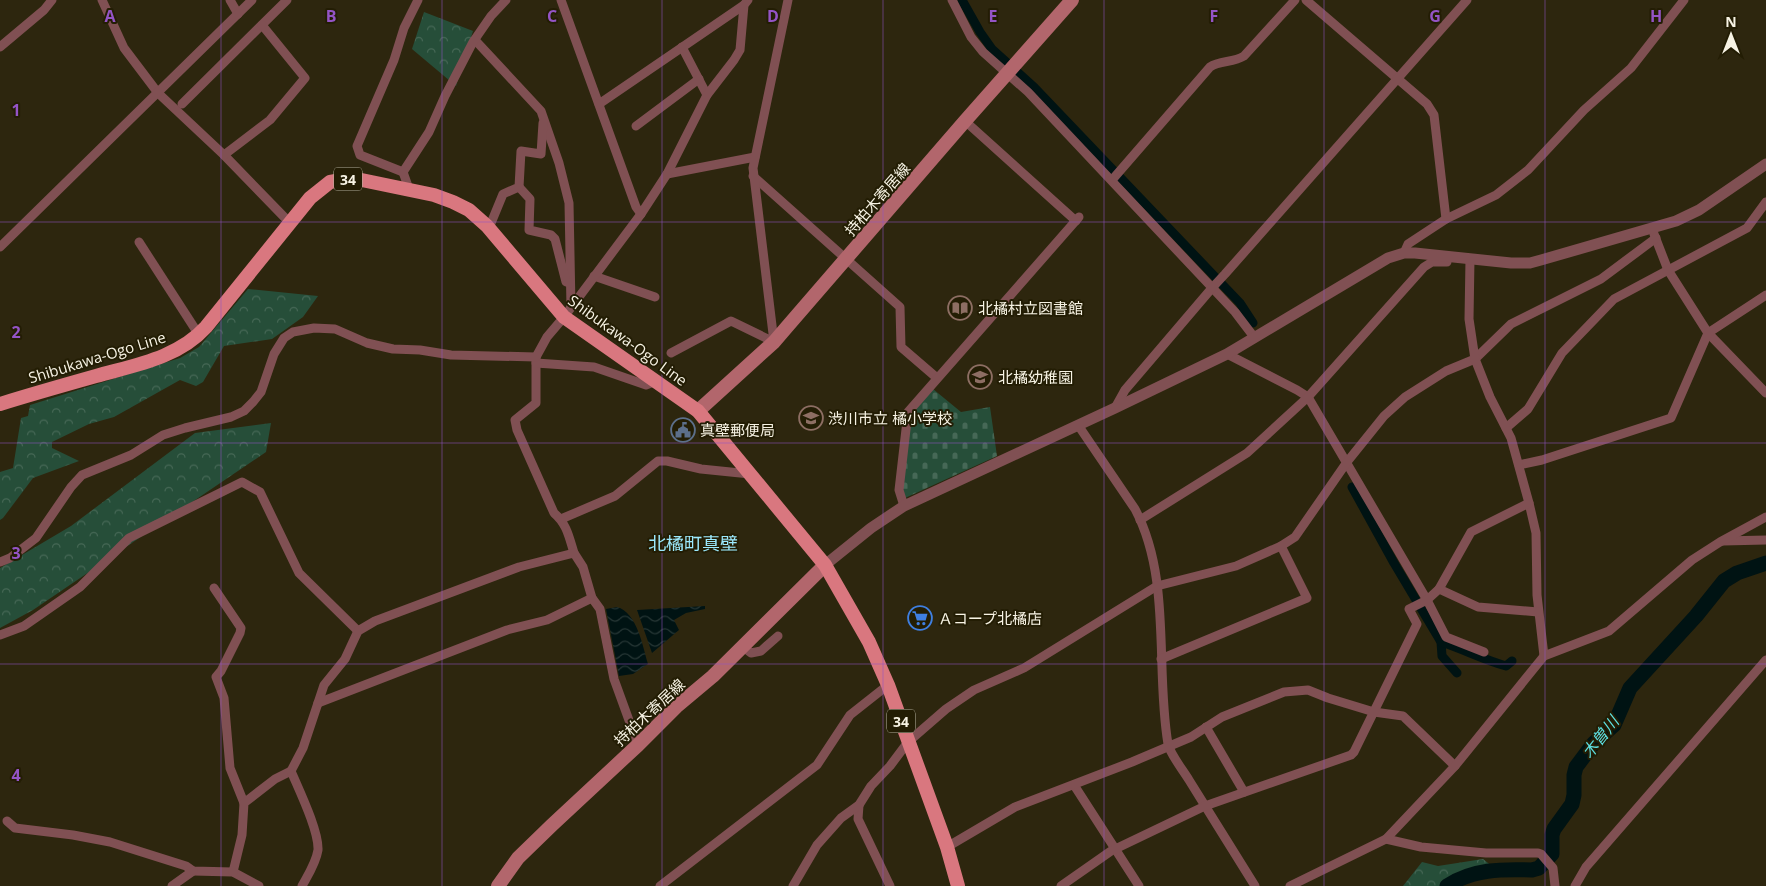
<svg xmlns="http://www.w3.org/2000/svg" width="1766" height="886" viewBox="0 0 1766 886" font-family="'Open Sans','Noto Sans JP',sans-serif">
<defs>
<pattern id="forest-crowns" width="20" height="18" patternUnits="userSpaceOnUse" patternTransform="scale(1.25)"><rect width="20" height="18" fill="#264e39"/><path d="M2 6a3 3 0 1 1 6 0M12 15a3 3 0 1 1 6 0" fill="none" stroke="#466856"/></pattern>
<pattern id="cemetery-stones" width="16" height="16" patternUnits="userSpaceOnUse" patternTransform="scale(1.25)"><rect width="16" height="16" fill="#264e39"/><path d="M2 7V4a2 2 0 0 1 4 0v3zM10 15v-3a2 2 0 0 1 4 0v3z" fill="#466856"/></pattern>
<pattern id="water-waves" width="16" height="10" patternUnits="userSpaceOnUse" patternTransform="scale(1.25)"><rect width="16" height="10" fill="#001313"/><path d="M0 5q4-4 8 0t8 0" fill="none" stroke="#263635"/></pattern>
</defs>
<rect width="100%" height="100%" fill="#2d260e"/>
<g fill="url(#forest-crowns)">
<polygon points="424,12 473,31 456,86 412,49"/>
<polygon points="248,289 318,296 303,317 272,339 224,346 203,382 196,386 180,380 114,417 89,424 52,442 52,448 79,461 33,478 3,518 0,520 0,472 13,468 21,418 28,416 30,405 180,358 199,347"/>
<polygon points="271,423 266,452 33,610 0,628 0,568 71,526 195,433"/>
<polygon points="1483,859 1493,867 1473,871 1462,875 1444,886 1403,886 1422,862 1438,866"/>
</g>
<polygon fill="url(#cemetery-stones)" points="933,389 961,412 990,407 997,456 905,498 901,490 910,415"/>
<g fill="url(#water-waves)">
<polygon points="705,606 705,609 686,613 674,620 679,630 652,653 637,610"/>
<path d="M617,607C637,612 643,647 648,664L633,674L619,676L606,609Z"/>
</g>
<g fill="none" stroke-linecap="round" stroke-linejoin="round">
<g stroke="#001313" stroke-width="9">
<polyline points="962,0 980,32 992,49 1034,87 1240,303 1253,323"/>
<polyline points="1352,487 1394,563 1441,642 1442,656 1457,673"/>
<path d="M1441,642C1463,649 1484,660 1506,666L1512,661"/>
</g>
<path stroke="#001313" stroke-width="15" d="M1447,886C1473,869 1501,869 1532,870L1539,868L1552,854V835L1554,829L1572,804L1574,795V775L1576,767L1594,743L1614,725L1630,688L1696,616L1724,581L1737,573L1766,563"/>
<g stroke="#805053" stroke-width="9">
<polyline points="102,0 124,48 158,93 224,155 289,222"/>
<polyline points="230,0 238,14"/>
<polyline points="561,0 636,207 641,214"/>
<polyline points="952,0 971,37 983,52 1028,92 1235,312 1254,337"/>
<polyline points="1306,0 1427,104 1434,115 1446,219"/>
<polyline points="475,40 541,111 559,163 569,203 571,307"/>
<polyline points="0,47 44,10 52,0"/>
<polyline points="682,47 707,95"/>
<polyline points="182,104 287,0"/>
<polyline points="599,104 744,5"/>
<polyline points="965,121 1076,221"/>
<polyline points="636,126 699,79"/>
<polyline points="224,155 270,120 305,78 262,25"/>
<polyline points="403,172 360,155 357,146 394,60 404,28 418,0"/>
<polyline points="667,174 755,157"/>
<polyline points="753,176 900,307 901,347 937,378"/>
<path d="M1112,180L1210,67C1220,60 1233,63 1244,56L1295,0"/>
<polyline points="519,187 530,199 529,230 551,235 555,239 566,282 570,283"/>
<polyline points="409,189 403,172 429,132 445,96 473,42 491,16 506,0"/>
<polyline points="489,228 503,194 519,187 521,151 541,154 543,123"/>
<polyline points="1654,234 1668,270 1708,333 1766,393"/>
<polyline points="139,242 199,335"/>
<polyline points="0,247 252,0"/>
<polyline points="1404,253 1408,244 1446,219 1496,195 1528,170 1584,110 1631,68 1684,0"/>
<polyline points="594,276 655,297"/>
<polyline points="671,353 731,321 774,342 753,168 788,0"/>
<polyline points="1227,354 1297,390 1308,397 1427,600 1446,637 1484,652"/>
<path d="M536,357V403L515,420L517,430L554,513C567,524 569,537 574,553"/>
<polyline points="536,363 594,367 646,385 656,381"/>
<polyline points="1115,408 1125,390 1212,288 1225,274 1467,0"/>
<path d="M1078,425L1135,509C1172,579 1155,668 1168,744C1170,754 1183,770 1189,780C1211,815 1233,851 1255,886"/>
<polyline points="1506,428 1528,409 1562,353 1614,299 1747,228 1766,202"/>
<polyline points="1519,465 1542,460 1671,418 1708,333 1766,295"/>
<polyline points="1529,503 1536,533 1537,595 1544,656"/>
<polyline points="904,506 899,490 908,412 1079,217"/>
<polyline points="561,519 615,496 658,461 667,461 701,469 750,474"/>
<polyline points="1140,520 1247,453 1308,397 1424,267 1432,262 1447,262"/>
<polyline points="1723,541 1766,540"/>
<polyline points="0,562 10,558 36,538 71,487 82,475 131,455 163,435 185,428 231,417 244,411 253,402 261,392 274,354 284,338 293,332 314,328 335,329 367,343 393,349 420,350 451,355 536,357 547,337 564,317 641,214 667,174 707,95 734,60 740,50 744,5 748,0"/>
<polyline points="214,588 241,628 240,633 221,671 216,677 224,698 230,768 244,803"/>
<polyline points="1439,589 1478,607 1538,612"/>
<polyline points="0,635 24,626 80,587 129,538 242,482 260,492 299,573 358,631"/>
<polyline points="742,646 751,653 761,651 778,636"/>
<polyline points="1161,659 1307,598 1281,546"/>
<polyline points="318,703 507,630 547,620 592,598"/>
<polyline points="1206,727 1244,792"/>
<polyline points="1074,785 1139,886"/>
<polyline points="859,805 858,819 890,886"/>
<polyline points="7,821 15,828 73,835 110,842 186,866 193,871 233,872 259,886"/>
<polyline points="1386,839 1421,847 1486,853 1538,853 1541,854 1553,868 1555,886"/>
<polyline points="947,847 1015,807 1132,762 1191,737 1222,717 1284,692 1308,690 1328,698 1374,712 1403,716 1455,766"/>
<polyline points="233,872 242,835 244,803 275,779 291,771"/>
<polyline points="172,886 193,871"/>
<path d="M302,886C308,875 316,863 318,850C319,831 299,790 291,771L303,748L324,685L345,659L358,631L375,621L519,567L574,553L583,567L592,598L600,609L614,679L638,745"/>
<polyline points="660,886 817,765 850,715 888,685"/>
<polyline points="793,886 817,845 841,818 859,805 871,786 890,766 908,742 946,709 974,690 1024,668 1157,586 1236,566 1281,546 1295,537 1347,462 1384,416 1405,397 1446,371 1475,359 1511,324 1601,279 1656,238"/>
<polyline points="1061,886 1111,851 1205,806 1351,755 1354,752 1417,624 1409,609 1427,600 1439,589 1471,532 1529,503 1511,438 1490,397 1475,359 1469,319 1470,259"/>
<polyline points="1290,886 1386,839 1455,766 1544,656 1609,631 1692,560 1720,542 1766,517"/>
<polyline points="1575,886 1586,867 1766,660"/>
</g>
<polyline stroke="#805053" stroke-width="11" points="825,565 871,528 904,506 1115,408 1227,354 1388,258 1404,253 1415,253 1511,263 1530,263 1541,260 1676,221 1699,210 1766,164"/>
<g stroke="#b2666c" stroke-width="14">
<polyline points="698,411 774,342 786,328 965,121 1072,0"/>
<polyline points="498,886 518,858 552,825 638,745 676,707 713,676 825,565"/>
</g>
<path stroke="#d9777f" stroke-width="14" d="M0,404C32,394 64,385 96,376C135,365 178,358 206,327L310,198L330,182L352,178L434,195L453,202L469,210L487,226L564,317L698,411L825,565L869,642L888,685L947,847L958,886"/>
</g>
<path fill="none" stroke="#9454c6" stroke-width="1" stroke-opacity="0.55" d="M221,0V886M442,0V886M662,0V886M883,0V886M1104,0V886M1324,0V886M1545,0V886M0,222H1766M0,443H1766M0,664H1766"/>
<defs>
<g id="library-ring" transform="scale(1.25)"><circle r="9.5" fill="#231d04" stroke="#8d6e63" stroke-width="1.5"/><path d="M-6-4Q-3-5.5-.7-3.5V5Q-3 3-6 4ZM6-4Q3-5.5 .7-3.5V5Q3 3 6 4Z" fill="#8d6e63"/></g>
<g id="school-ring" transform="scale(1.25)"><circle r="9.5" fill="#231d04" stroke="#8d6e63" stroke-width="1.5"/><path d="M0-5L7-2L0 1L-7-2ZM-4 1L0 2.5L4 1V4Q0 6-4 4Z" fill="#8d6e63"/></g>
<g id="civic-ring" transform="scale(1.25)"><circle r="9.5" fill="#231d04" stroke="#5c6f8a" stroke-width="1.5"/><path d="M-.6-6.5H3V-4.5H.6V-3L4-1V1h2V6H-6V1h2V-1L-.6-3ZM-1.2 2.5V6h2.4V2.5Z" fill="#5c6f8a"/></g>
<g id="supermarket-ring" transform="scale(1.25)"><circle r="9.5" fill="#231d04" stroke="#3f7fe0" stroke-width="1.5"/><path d="M-6-5.5h2.5l.6 2H6L4.5 2H-2.5L-4.4-4H-6ZM-1.5 3.2a1.3 1.3 0 1 0 .1 0ZM3 3.2a1.3 1.3 0 1 0 .1 0Z" fill="#3f7fe0"/></g>
</defs>
<g fill-rule="evenodd">
<use href="#library-ring" x="960" y="308"/>
<use href="#school-ring" x="980" y="377"/>
<use href="#school-ring" x="811" y="418"/>
<use href="#civic-ring" x="683" y="430"/>
<use href="#supermarket-ring" x="920" y="618"/>
</g>
<g text-anchor="middle" dominant-baseline="central" stroke-width="4" stroke-linejoin="round" paint-order="stroke">
<g fill="#231d04" stroke="#b7b3a1" stroke-width="1">
<rect x="334" y="167.5" width="28" height="23" rx="4"/>
<rect x="887" y="709.5" width="28" height="23" rx="4"/>
</g>
<g font-size="14" font-weight="bold" fill="#f7f3e4">
<text x="348" y="179">34</text>
<text x="901" y="721">34</text>
</g>
<g font-size="15" fill="#f7f3e4" stroke="#231d04">
<text transform="translate(877 199) rotate(-49)">持柏木寄居線</text>
<text transform="translate(628 340) rotate(36)">Shibukawa-Ogo Line</text>
<text transform="translate(97 357) rotate(-17)">Shibukawa-Ogo Line</text>
<text transform="translate(649 712) rotate(-43)">持柏木寄居線</text>
</g>
<g font-size="15" fill="#f7f3e4" stroke="#231d04" text-anchor="start">
<text x="978" y="308">北橘村立図書館</text>
<text x="998" y="377">北橘幼稚園</text>
<text x="828" y="418">渋川市立 橘小学校</text>
<text x="700" y="430">真壁郵便局</text>
<text x="938" y="618">Ａコープ北橘店</text>
</g>
<g font-size="16" font-style="italic" fill="#5ddfe0" stroke="#231d04">
<text transform="translate(1600 737) rotate(-52)">木曽川</text>
</g>
<g font-size="18" fill="#9ce9fd" stroke="#231d04">
<text x="693" y="543">北橘町真壁</text>
</g>
</g>
<g font-size="16" text-anchor="middle" font-weight="bold" fill="#9454c6" stroke="#231d04" stroke-width="4" stroke-linejoin="round" paint-order="stroke">
<text x="110" y="22">A</text>
<text x="331" y="22">B</text>
<text x="552" y="22">C</text>
<text x="773" y="22">D</text>
<text x="993" y="22">E</text>
<text x="1214" y="22">F</text>
<text x="1435" y="22">G</text>
<text x="1656" y="22">H</text>
<text x="16" y="116">1</text>
<text x="16" y="338">2</text>
<text x="16" y="559">3</text>
<text x="16" y="781">4</text>
</g>
<g transform="translate(1731 35)" stroke="#231d04" stroke-width="4" paint-order="stroke">
<path d="M0-4L9 19L0 12L-9 19Z" fill="#f7f3e4"/>
<text y="-8" font-size="14" font-weight="bold" text-anchor="middle" fill="#f7f3e4">N</text>
</g>
</svg>
